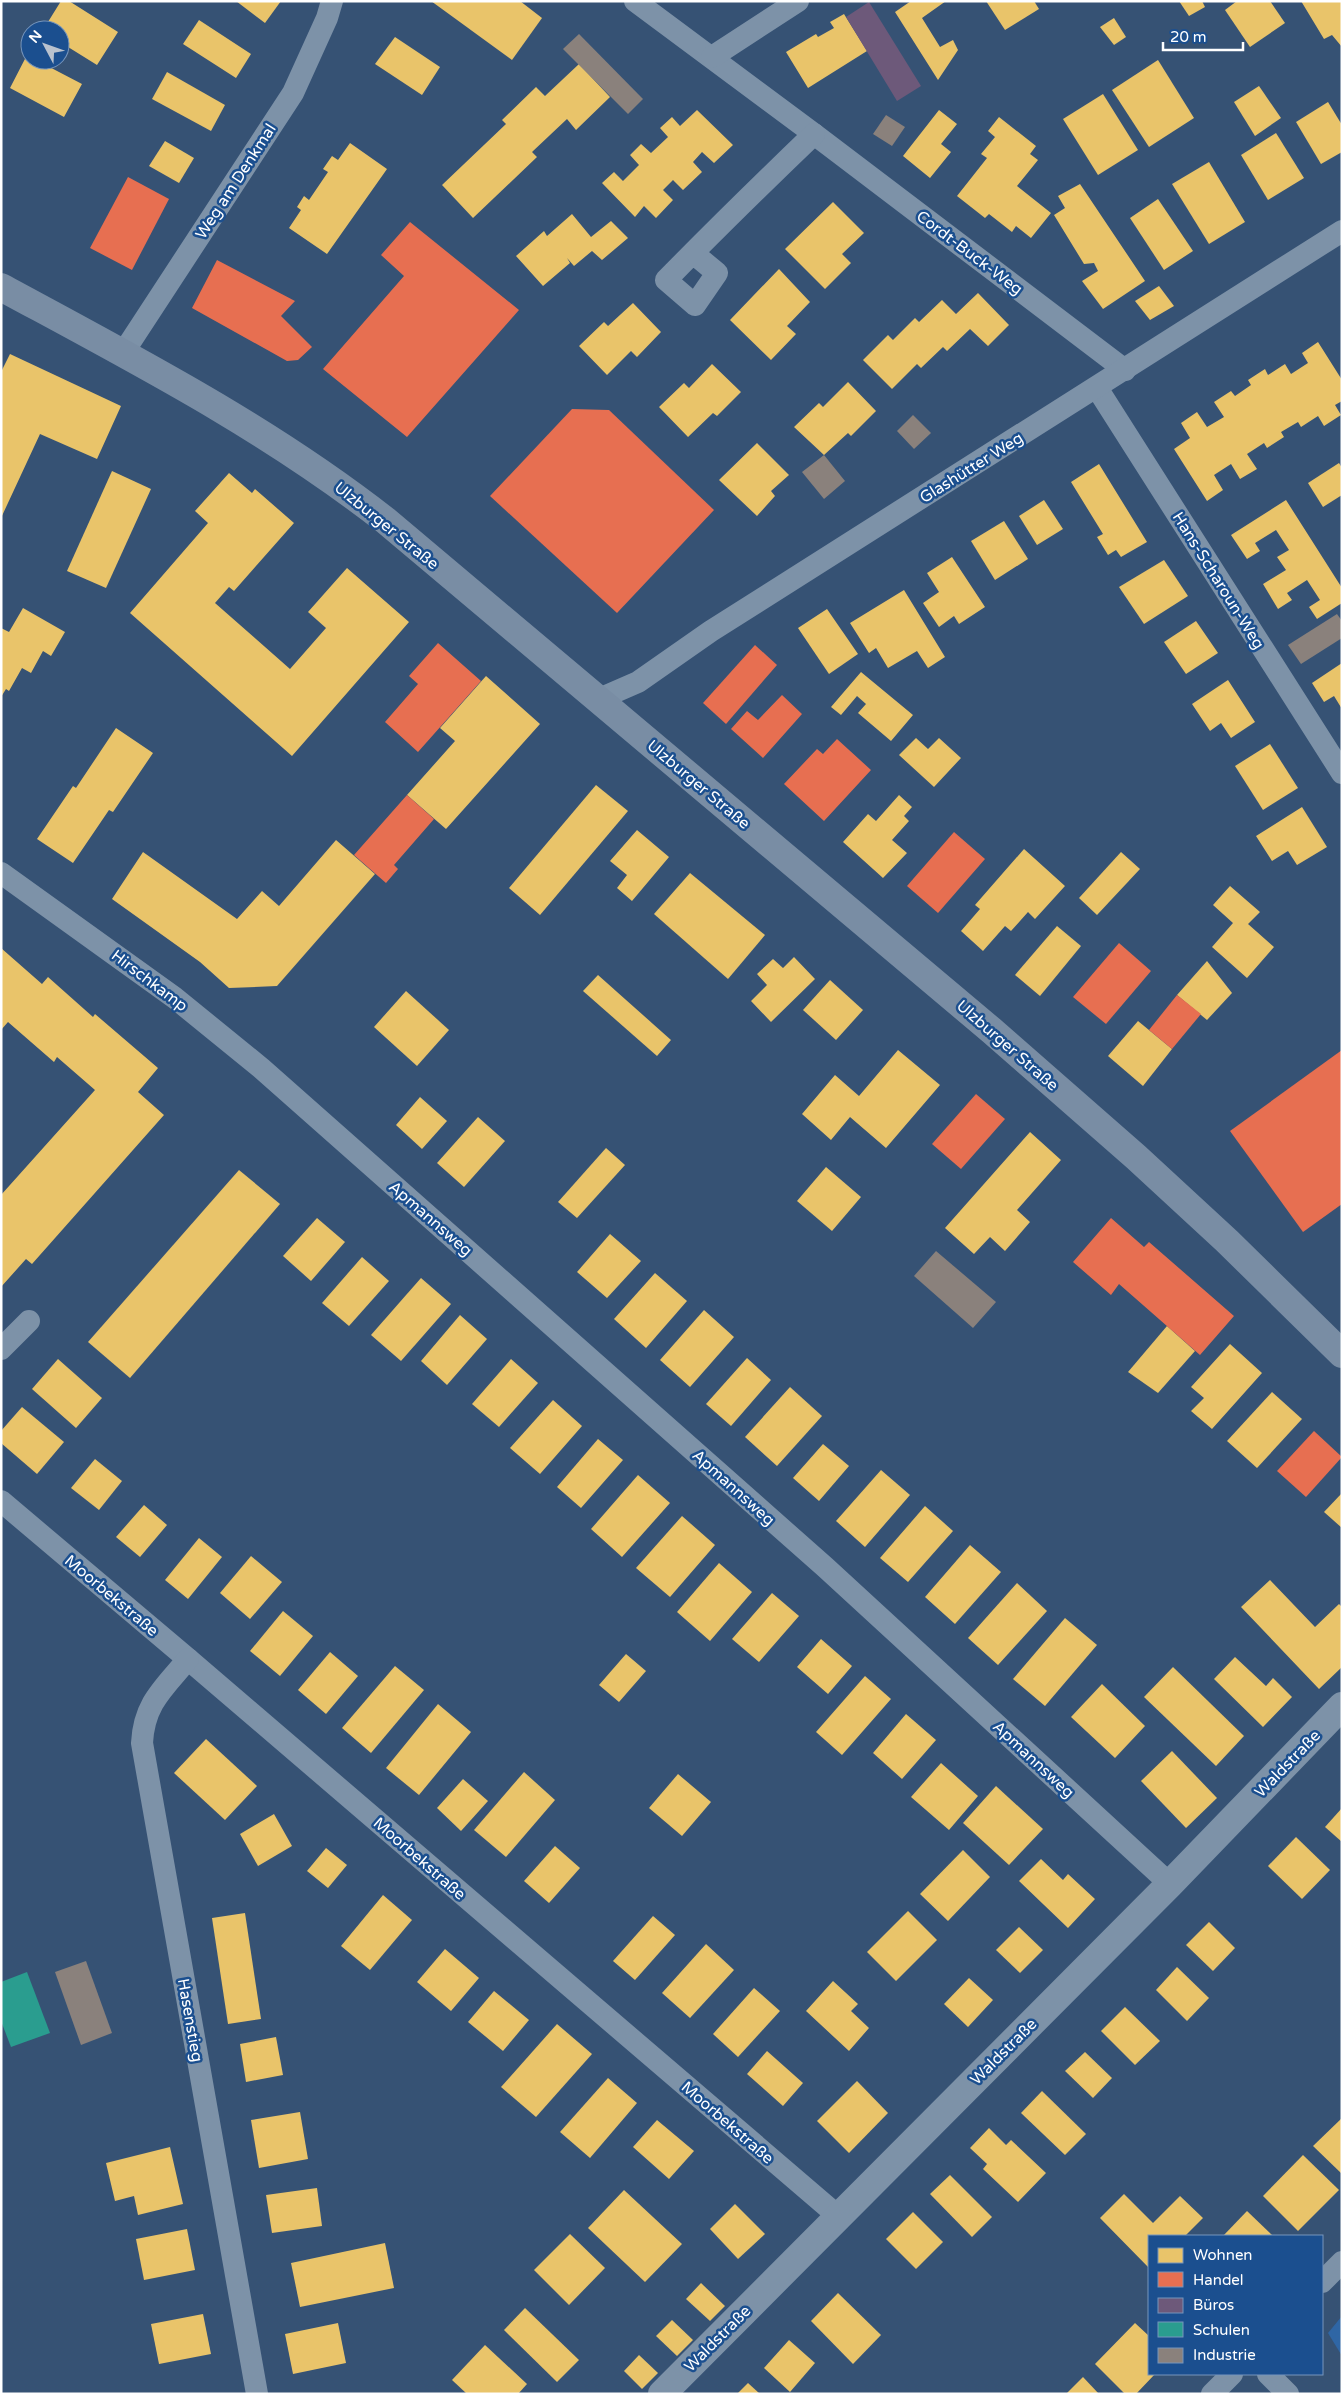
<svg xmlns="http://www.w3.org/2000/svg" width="1343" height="2395" font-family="'Varela Round',sans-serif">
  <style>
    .green { fill: #2f66a5 }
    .homes { fill: #e9c46a }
    .shops { fill: #e76f51 }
    .offices { fill: #6d597a }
    .schools { fill: #2a9d8f }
    .industry { fill: #8a817c }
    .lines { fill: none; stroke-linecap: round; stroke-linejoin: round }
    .minor { stroke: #7d92a8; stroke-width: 22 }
    .tertiary { stroke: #7d92a8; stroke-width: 28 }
    .secondary { stroke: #798da4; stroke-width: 28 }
    .labels { text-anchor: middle; stroke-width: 5; stroke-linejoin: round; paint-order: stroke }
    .street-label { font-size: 16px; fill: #fff; stroke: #1b4f8f }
  </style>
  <rect width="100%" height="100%" fill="#365274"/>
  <path class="green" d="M1342 2316V2356L1328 2333Z"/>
  <g class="homes">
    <path d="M61 1H69L118 32 97 65 60 42V30H43Z"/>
    <path d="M236 1H281L265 23Z"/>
    <path d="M431 1H520L542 18 512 60Z"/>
    <path d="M911 1H946L922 18 940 47 953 40 958 50 938 80 895 12Z"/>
    <path d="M986 1H1034L1039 9 1005 30Z"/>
    <path d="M1179 1H1202L1205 7 1189 16Z"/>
    <path d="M1237 1H1270L1285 23 1250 47 1225 10Z"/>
    <path d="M1301 1H1342V47L1332 35 1324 39Z"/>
    <path d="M844 14 867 51 808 88 786 52 816 34 818 37 834 28 830 22Z"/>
    <path d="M1114 18 1126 37 1114 45 1100 27Z"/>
    <path d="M199 20 251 54 236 78 183 44Z"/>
    <path d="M395 37 440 67 422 95 375 64Z"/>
    <path d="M27 55 30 60H36L82 84 64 117 10 88Z"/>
    <path d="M1158 60 1194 118 1149 147 1112 90Z"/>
    <path d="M579 64 610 97 576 130 567 119 532 152 537 157 473 218 442 185 506 124 502 120 536 87 545 96Z"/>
    <path d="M167 72 225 105 211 131 152 99Z"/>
    <path d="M1259 86 1281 118 1255 136 1234 102Z"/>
    <path d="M1103 94 1138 150 1098 175 1063 119Z"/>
    <path d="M1328 102 1342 125V152L1321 164 1296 122Z"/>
    <path d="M697 110 733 145 714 163 702 152 693 162 702 172 683 190 673 180 663 190 673 200 656 218 644 206 635 217 602 183 614 172 623 181 639 165 630 155 641 144 651 153 668 137 660 128 672 117 680 126Z"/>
    <path d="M939 110 957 124 941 144 951 152 930 178 903 156Z"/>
    <path d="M999 117 1036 146 1030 154 1038 160 1017 186 1051 213 1031 238 1016 226 1012 232 989 214 985 218 957 196 987 158 981 154 995 137 988 131Z"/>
    <path d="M1276 133 1304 178 1268 200 1241 155Z"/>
    <path d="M165 141 194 158 179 183 149 166Z"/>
    <path d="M350 143 387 169 327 254 289 228 301 210 297 207 304 196 309 200 328 172 323 169 332 156 338 160Z"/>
    <path d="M1209 162 1245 222 1209 244 1172 184Z"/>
    <path d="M1080 184 1145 281 1103 309 1082 281 1098 271 1094 263 1084 264 1054 215 1065 208 1058 196Z"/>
    <path d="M1158 199 1193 251 1164 270 1130 218Z"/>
    <path d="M833 202 864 233 842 254 851 263 825 289 785 249Z"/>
    <path d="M572 214 591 237 611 221 628 238 602 260 592 251 574 266 567 258 570 263 543 286 516 256 544 231 547 236Z"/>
    <path d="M779 269 810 302 787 326 796 334 771 360 730 320Z"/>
    <path d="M1159 286 1174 306 1150 320 1135 301Z"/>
    <path d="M978 293 1009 325 988 346 970 329 947 351 943 347 921 368 917 364 892 389 863 360 888 335 893 340 915 318 919 322 942 300 956 314Z"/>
    <path d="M633 303 661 332 637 357 631 351 607 375 579 346 604 322 608 326Z"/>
    <path d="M1318 342 1342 380V401L1335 405 1341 415 1324 426 1318 416 1301 427 1298 422 1281 432 1284 437 1267 448 1264 443 1247 454 1257 469 1240 479 1231 464 1214 475 1223 490 1207 501 1174 449 1190 438 1181 423 1197 412 1207 427 1224 417 1214 402 1231 391 1235 396 1251 385 1248 380 1265 369 1268 375 1285 364 1291 374 1308 363 1302 353Z"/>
    <path d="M10 354 121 406 97 459 40 434 1 518V372Z"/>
    <path d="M712 364 741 392 717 416 713 413 688 437 659 407 684 383 689 388Z"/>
    <path d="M848 382 876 411 851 436 848 433 824 455 794 427 819 403 823 407Z"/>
    <path d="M757 443 789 475 771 491 775 496 757 516 719 480Z"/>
    <path d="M1339 463 1342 468V495L1323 507 1308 483Z"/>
    <path d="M1099 464 1147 542 1121 557 1116 550 1108 555 1097 537 1103 534 1071 482Z"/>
    <path d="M112 471 151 489 106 588 67 571Z"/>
    <path d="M229 473 252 493 255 489 294 523 234 591 229 587 215 603 290 669 326 628 308 612 347 568 409 622 292 756 130 613 208 523 195 511Z"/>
    <path d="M1044 500 1063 529 1037 545 1019 516Z"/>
    <path d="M1286 500 1342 588V603L1317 619 1309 607 1320 600 1307 580 1287 593 1292 600 1278 609 1263 584 1286 570 1277 557 1289 550 1276 530 1255 543 1260 551 1247 559 1231 535Z"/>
    <path d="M1004 521 1028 559 995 580 971 541Z"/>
    <path d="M952 557 985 607 959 624 954 616 939 627 923 603 939 592 927 573Z"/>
    <path d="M1164 560 1188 596 1144 624 1119 587Z"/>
    <path d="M904 590 945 657 928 668 917 651 888 668 876 648 869 653 850 623Z"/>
    <path d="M23 608 65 632 51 656 43 651 31 673 22 668 9 691 6 689 1 697V628L9 632Z"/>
    <path d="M827 609 858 654 829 674 798 628Z"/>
    <path d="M1196 621 1218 653 1186 674 1164 642Z"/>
    <path d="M1342 663V709L1334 696 1324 702 1312 683Z"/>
    <path d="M861 672 913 715 891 741 858 713 866 704 857 696 841 715 831 707Z"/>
    <path d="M486 676 540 724 446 829 407 795 455 741 440 728Z"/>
    <path d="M1228 680 1255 722 1231 738 1221 723 1210 731 1192 704Z"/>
    <path d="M116 728 153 753 113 812 109 810 73 863 37 839 73 786 76 788Z"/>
    <path d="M916 738 928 749 939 738 961 758 934 787 899 755Z"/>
    <path d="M1270 744 1298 788 1263 810 1235 766Z"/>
    <path d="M596 785 628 811 540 915 509 888Z"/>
    <path d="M899 795 912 807 904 816 909 821 892 840 907 853 883 878 843 842 868 814 876 821Z"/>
    <path d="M1302 807 1327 847 1297 865 1288 851 1272 861 1256 836Z"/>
    <path d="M637 830 669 857 632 901 617 888 627 875 610 861Z"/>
    <path d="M336 840 375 874 277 986 229 988 200 962 112 899 143 852 237 919 262 891 279 906Z"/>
    <path d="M1024 849 1065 886 1035 919 1028 912 1011 931 1005 926 983 951 961 931 980 909 975 905Z"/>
    <path d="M1121 852 1140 869 1097 915 1079 898Z"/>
    <path d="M690 873 765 935 728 979 654 914Z"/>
    <path d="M1230 886 1260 912 1248 924 1274 947 1247 978 1212 947 1233 923 1213 905Z"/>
    <path d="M1057 926 1081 946 1040 996 1015 975Z"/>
    <path d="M1 948 42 984 48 977 93 1017 95 1014 158 1068 138 1092 164 1115 32 1264 26 1259 1 1287V1195L95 1090 57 1057 54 1062 8 1022 1 1030Z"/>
    <path d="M794 957 815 979 771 1022 751 1001 767 985 757 974 773 959 783 968Z"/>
    <path d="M1207 961 1232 993 1207 1020 1177 995Z"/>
    <path d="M598 975 671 1040 657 1056 583 991Z"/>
    <path d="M830 980 863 1010 836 1040 803 1010Z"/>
    <path d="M406 991 449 1030 417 1066 374 1027Z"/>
    <path d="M1138 1021 1172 1049 1143 1086 1108 1056Z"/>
    <path d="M898 1050 940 1085 886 1148 850 1117 831 1140 802 1114 835 1075 859 1096Z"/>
    <path d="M420 1097 447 1121 422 1149 396 1125Z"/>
    <path d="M478 1117 505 1141 464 1187 437 1163Z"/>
    <path d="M1030 1132 1061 1160 1017 1210 1030 1222 1005 1251 990 1237 974 1254 945 1228Z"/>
    <path d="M606 1148 625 1165 577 1218 558 1202Z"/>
    <path d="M826 1167 861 1197 832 1231 797 1201Z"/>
    <path d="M239 1170 280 1204 130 1378 88 1342Z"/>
    <path d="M317 1218 345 1242 311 1281 283 1256Z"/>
    <path d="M610 1234 641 1261 607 1298 577 1272Z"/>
    <path d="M362 1257 389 1281 349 1326 322 1303Z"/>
    <path d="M655 1273 687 1301 646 1348 614 1319Z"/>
    <path d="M421 1278 451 1304 401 1361 371 1335Z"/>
    <path d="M704 1310 734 1337 690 1387 660 1360Z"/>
    <path d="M460 1315 487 1339 447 1385 421 1361Z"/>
    <path d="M1167 1326 1195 1351 1158 1393 1128 1372Z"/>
    <path d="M1230 1344 1262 1373 1212 1429 1191 1411 1204 1398 1191 1387Z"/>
    <path d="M747 1358 771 1380 731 1426 706 1404Z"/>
    <path d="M58 1359 102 1398 76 1428 32 1389Z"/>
    <path d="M511 1359 538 1383 499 1427 472 1404Z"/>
    <path d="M790 1387 822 1416 777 1466 745 1437Z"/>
    <path d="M1272 1392 1302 1419 1257 1468 1227 1441Z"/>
    <path d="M553 1400 582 1426 540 1474 510 1448Z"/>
    <path d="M22 1407 64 1442 37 1474 1 1443V1431Z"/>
    <path d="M598 1439 623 1460 581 1508 557 1487Z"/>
    <path d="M823 1444 849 1466 819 1501 793 1478Z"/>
    <path d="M95 1459 122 1481 99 1510 71 1488Z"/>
    <path d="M881 1470 910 1495 865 1547 836 1521Z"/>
    <path d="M638 1475 670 1503 622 1557 591 1529Z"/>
    <path d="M1342 1493V1528L1324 1512Z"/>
    <path d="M144 1505 167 1525 140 1557 116 1537Z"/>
    <path d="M925 1506 953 1531 908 1582 880 1558Z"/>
    <path d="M682 1516 715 1545 670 1597 636 1568Z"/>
    <path d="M199 1538 222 1557 188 1599 165 1580Z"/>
    <path d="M970 1545 1001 1572 955 1624 925 1597Z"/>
    <path d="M251 1556 282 1582 250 1619 220 1593Z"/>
    <path d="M719 1563 752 1592 710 1641 677 1612Z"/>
    <path d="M1270 1580 1315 1627 1339 1604 1342 1607V1667L1319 1689 1241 1607Z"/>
    <path d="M1017 1583 1047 1611 998 1665 968 1638Z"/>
    <path d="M772 1593 799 1616 759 1662 732 1639Z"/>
    <path d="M283 1611 313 1636 280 1676 250 1651Z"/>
    <path d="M1065 1618 1097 1645 1045 1706 1013 1679Z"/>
    <path d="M821 1639 852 1666 828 1694 797 1667Z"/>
    <path d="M330 1652 358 1676 326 1714 298 1690Z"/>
    <path d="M626 1654 646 1671 619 1702 599 1685Z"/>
    <path d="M1235 1657 1266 1686 1273 1678 1292 1697 1263 1727 1214 1679Z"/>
    <path d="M395 1666 424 1690 371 1753 342 1728Z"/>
    <path d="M1173 1667 1244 1736 1216 1766 1144 1697Z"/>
    <path d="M865 1676 891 1699 842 1755 816 1732Z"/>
    <path d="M1102 1684 1145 1726 1115 1758 1071 1717Z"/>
    <path d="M438 1704 471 1732 419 1795 386 1768Z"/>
    <path d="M906 1714 936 1740 902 1779 873 1753Z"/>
    <path d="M206 1739 257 1786 225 1820 174 1773Z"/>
    <path d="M1172 1751 1217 1798 1186 1828 1141 1781Z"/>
    <path d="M941 1763 978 1796 949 1830 911 1797Z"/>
    <path d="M524 1772 555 1800 506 1857 474 1830Z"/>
    <path d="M678 1774 711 1802 682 1836 649 1808Z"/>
    <path d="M463 1779 488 1801 461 1831 437 1808Z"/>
    <path d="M996 1786 1043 1829 1009 1865 963 1823Z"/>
    <path d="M1342 1808V1842L1325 1827Z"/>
    <path d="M274 1814 292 1846 258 1866 240 1834Z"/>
    <path d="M1296 1837 1330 1870 1302 1899 1268 1866Z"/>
    <path d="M555 1846 580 1868 549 1903 524 1881Z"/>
    <path d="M326 1848 347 1865 328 1888 307 1871Z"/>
    <path d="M963 1850 990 1877 948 1921 920 1894Z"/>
    <path d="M1041 1859 1063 1880 1068 1874 1095 1899 1068 1928 1019 1881Z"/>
    <path d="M383 1895 412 1920 370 1970 341 1946Z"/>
    <path d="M908 1911 937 1940 896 1981 867 1952Z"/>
    <path d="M245 1913 261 2019 228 2024 212 1918Z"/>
    <path d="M653 1916 675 1935 635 1980 613 1961Z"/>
    <path d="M1209 1922 1235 1948 1213 1971 1186 1945Z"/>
    <path d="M1019 1927 1043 1950 1020 1973 996 1950Z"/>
    <path d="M706 1944 734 1970 690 2018 662 1993Z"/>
    <path d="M445 1949 479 1978 451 2011 417 1982Z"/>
    <path d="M1177 1967 1209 1998 1187 2021 1156 1990Z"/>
    <path d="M969 1978 993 2000 968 2027 944 2004Z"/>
    <path d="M833 1981 858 2004 851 2011 869 2028 849 2051 806 2011Z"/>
    <path d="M754 1988 780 2011 738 2057 713 2034Z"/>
    <path d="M494 1991 529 2020 503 2051 468 2022Z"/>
    <path d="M1125 2007 1160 2041 1135 2065 1101 2031Z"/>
    <path d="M557 2024 592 2054 536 2117 501 2087Z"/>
    <path d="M276 2037 283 2075 246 2082 240 2044Z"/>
    <path d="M767 2051 803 2083 783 2106 747 2074Z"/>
    <path d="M1085 2052 1112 2078 1093 2098 1065 2071Z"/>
    <path d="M608 2078 637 2103 590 2158 560 2132Z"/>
    <path d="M857 2081 888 2113 849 2153 817 2121Z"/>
    <path d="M1042 2091 1086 2134 1065 2155 1021 2113Z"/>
    <path d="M300 2112 308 2159 259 2168 251 2120Z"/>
    <path d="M1342 2118V2174L1313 2146Z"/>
    <path d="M657 2120 694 2151 669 2179 633 2147Z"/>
    <path d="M989 2128 1006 2145 1011 2140 1046 2173 1018 2202 983 2169 987 2164 970 2148Z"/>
    <path d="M170 2147 183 2204 138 2215 134 2196 115 2201 106 2163Z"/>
    <path d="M1303 2155 1339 2190 1298 2231 1263 2196Z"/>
    <path d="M950 2175 992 2217 972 2237 930 2194Z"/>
    <path d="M317 2188 322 2226 272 2233 266 2195Z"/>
    <path d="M624 2190 682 2244 645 2282 588 2228Z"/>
    <path d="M1124 2194 1153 2223 1180 2196 1203 2218 1185 2236H1149V2268L1100 2218Z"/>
    <path d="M735 2204 765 2234 738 2259 710 2229Z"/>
    <path d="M1247 2211 1273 2236H1223Z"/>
    <path d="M913 2212 943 2242 916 2269 886 2239Z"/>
    <path d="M187 2229 195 2270 144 2280 136 2239Z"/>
    <path d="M570 2234 605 2268 569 2305 534 2270Z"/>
    <path d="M385 2243 394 2288 300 2307 291 2263Z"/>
    <path d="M701 2283 725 2306 710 2321 686 2299Z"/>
    <path d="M838 2293 881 2335 853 2364 811 2321Z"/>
    <path d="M525 2308 579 2360 557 2382 504 2330Z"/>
    <path d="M203 2314 211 2354 159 2364 151 2324Z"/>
    <path d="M672 2320 693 2340 677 2356 656 2336Z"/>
    <path d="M338 2323 346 2363 293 2374 285 2334Z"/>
    <path d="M1135 2323 1149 2336V2374H1155L1136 2394H1125L1095 2364Z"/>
    <path d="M789 2340 815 2363 790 2392 764 2368Z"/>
    <path d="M485 2345 527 2384 518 2394H467L452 2380Z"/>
    <path d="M639 2355 658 2373 642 2389 624 2371Z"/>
    <path d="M1083 2377 1099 2394H1066Z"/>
    <path d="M748 2383 760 2394H737Z"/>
  </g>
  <g class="shops">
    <path d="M128 177 169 199 132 270 90 248Z"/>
    <path d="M410 222 519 310 407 437 323 369 404 276 381 255Z"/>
    <path d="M217 260 295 301 281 316 312 347 298 360 287 361 192 308Z"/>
    <path d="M572 409 609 410 714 510 617 613 490 496Z"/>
    <path d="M438 643 481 681 418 752 385 722 418 684 409 676Z"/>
    <path d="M755 645 777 665 726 724 703 703Z"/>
    <path d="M782 695 802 714 763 758 731 729 747 711 758 720Z"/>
    <path d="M837 739 871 770 824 821 784 784 817 749 823 754Z"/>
    <path d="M407 795 434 819 394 865 398 869 386 883 354 855Z"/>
    <path d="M954 832 985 859 938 913 907 886Z"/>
    <path d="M1119 943 1151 971 1106 1024 1073 997Z"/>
    <path d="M1177 995 1201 1014 1172 1049 1149 1030Z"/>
    <path d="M1342 1050V1204L1303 1232 1230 1131Z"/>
    <path d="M976 1094 1005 1119 961 1169 932 1144Z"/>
    <path d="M1111 1218 1144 1247 1149 1242 1234 1316 1200 1355 1119 1284 1111 1295 1073 1262Z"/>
    <path d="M1314 1431 1342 1457 1306 1497 1277 1471Z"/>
  </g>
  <path class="offices" d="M869 2 921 86 897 101 846 17Z"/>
  <path class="schools" d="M27 1972 50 2033 11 2047 1 2021V1982Z"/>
  <g class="industry">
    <path d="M579 34 643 99 628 114 563 49Z"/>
    <path d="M886 115 905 127 892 146 873 134Z"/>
    <path d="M913 415 931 433 914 449 897 431Z"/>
    <path d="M824 455 845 481 824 499 802 472Z"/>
    <path d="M1337 614 1342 621V638L1301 664 1288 645Z"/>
    <path d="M936 1251 996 1302 973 1328 914 1276Z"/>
    <path d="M86 1961 112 2033 81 2045 55 1972Z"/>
  </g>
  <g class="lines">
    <g class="minor">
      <path d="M635 1 814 134 1125 370"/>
      <path d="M712 57 798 1"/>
      <path d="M693 253 717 273 695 305 666 280C715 230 764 182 814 134"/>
      <path d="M123 353 293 93 327 18 332 1"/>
      <path d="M1097 388 1342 773"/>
      <path d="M599 699 638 682 711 631 1342 231"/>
      <path d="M1 873 175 998 261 1068 825 1567 1170 1884"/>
      <path d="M1 1349 29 1321"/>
      <path d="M1 1501 188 1659 838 2216"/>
      <path d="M188 1659C164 1688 144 1703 142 1743L257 2394"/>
      <path d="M1322 2282 1342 2262"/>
      <path d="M1268 2374 1288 2394"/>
      <path d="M1212 2394 1232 2374"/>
    </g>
    <path class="tertiary" d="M662 2394 1170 1884 1342 1706"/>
    <path class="secondary" d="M1 287C134 359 266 427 385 520L991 1030 1136 1157 1227 1241 1342 1354"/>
  </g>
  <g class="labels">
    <g class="street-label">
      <text transform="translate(235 181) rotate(-57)" y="6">Weg am Denkmal</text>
      <text transform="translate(970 252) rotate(37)" y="6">Cordt-Buck-Weg</text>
      <text transform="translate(971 467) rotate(-32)" y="6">Glashütter Weg</text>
      <text transform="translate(387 525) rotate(39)" y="6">Ulzburger Straße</text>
      <text transform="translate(1219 580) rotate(58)" y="6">Hans-Scharoun-Weg</text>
      <text transform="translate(699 784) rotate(40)" y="6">Ulzburger Straße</text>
      <text transform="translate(150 980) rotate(37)" y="6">Hirschkamp</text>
      <text transform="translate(1008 1045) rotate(41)" y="6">Ulzburger Straße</text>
      <text transform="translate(431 1218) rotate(41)" y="6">Apmannsweg</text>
      <text transform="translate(734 1487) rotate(42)" y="6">Apmannsweg</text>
      <text transform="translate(112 1595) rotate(40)" y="6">Moorbekstraße</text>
      <text transform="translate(1034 1759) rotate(43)" y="6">Apmannsweg</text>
      <text transform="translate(1287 1763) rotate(-46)" y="6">Waldstraße</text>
      <text transform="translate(420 1858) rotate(41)" y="6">Moorbekstraße</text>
      <text transform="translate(191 2020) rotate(80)" y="6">Hasenstieg</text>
      <text transform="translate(1003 2051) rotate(-45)" y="6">Waldstraße</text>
      <text transform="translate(728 2122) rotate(41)" y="6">Moorbekstraße</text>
      <text transform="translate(717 2338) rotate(-45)" y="6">Waldstraße</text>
    </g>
  </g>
  <rect width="1343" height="2395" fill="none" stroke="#ffffff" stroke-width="5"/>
  <rect x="1148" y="2235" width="175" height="140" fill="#1b4f8f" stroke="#7695bc"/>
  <rect x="1158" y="2248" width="25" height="15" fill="#e9c46a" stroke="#7695bc"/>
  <text x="1193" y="2260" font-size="15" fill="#ffffff">Wohnen</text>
  <rect x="1158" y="2272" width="25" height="15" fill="#e76f51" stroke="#7695bc"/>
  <text x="1193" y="2285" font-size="15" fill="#ffffff">Handel</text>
  <rect x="1158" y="2298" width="25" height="15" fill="#6d597a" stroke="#7695bc"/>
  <text x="1193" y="2310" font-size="15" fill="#ffffff">Büros</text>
  <rect x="1158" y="2322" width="25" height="15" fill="#2a9d8f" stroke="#7695bc"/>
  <text x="1193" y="2335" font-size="15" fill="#ffffff">Schulen</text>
  <rect x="1158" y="2348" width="25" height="15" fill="#8a817c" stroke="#7695bc"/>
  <text x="1193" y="2360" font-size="15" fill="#ffffff">Industrie</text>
  <g transform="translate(45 45) rotate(311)"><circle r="24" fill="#1b4f8f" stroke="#7695bc"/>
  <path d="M0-4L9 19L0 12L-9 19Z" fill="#b9c2ce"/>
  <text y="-8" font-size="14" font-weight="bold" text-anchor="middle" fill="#ffffff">N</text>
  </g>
  <path d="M1163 42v8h80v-8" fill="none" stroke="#ffffff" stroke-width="2.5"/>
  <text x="1170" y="42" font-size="15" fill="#ffffff" stroke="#1b4f8f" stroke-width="4" paint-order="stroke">20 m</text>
</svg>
